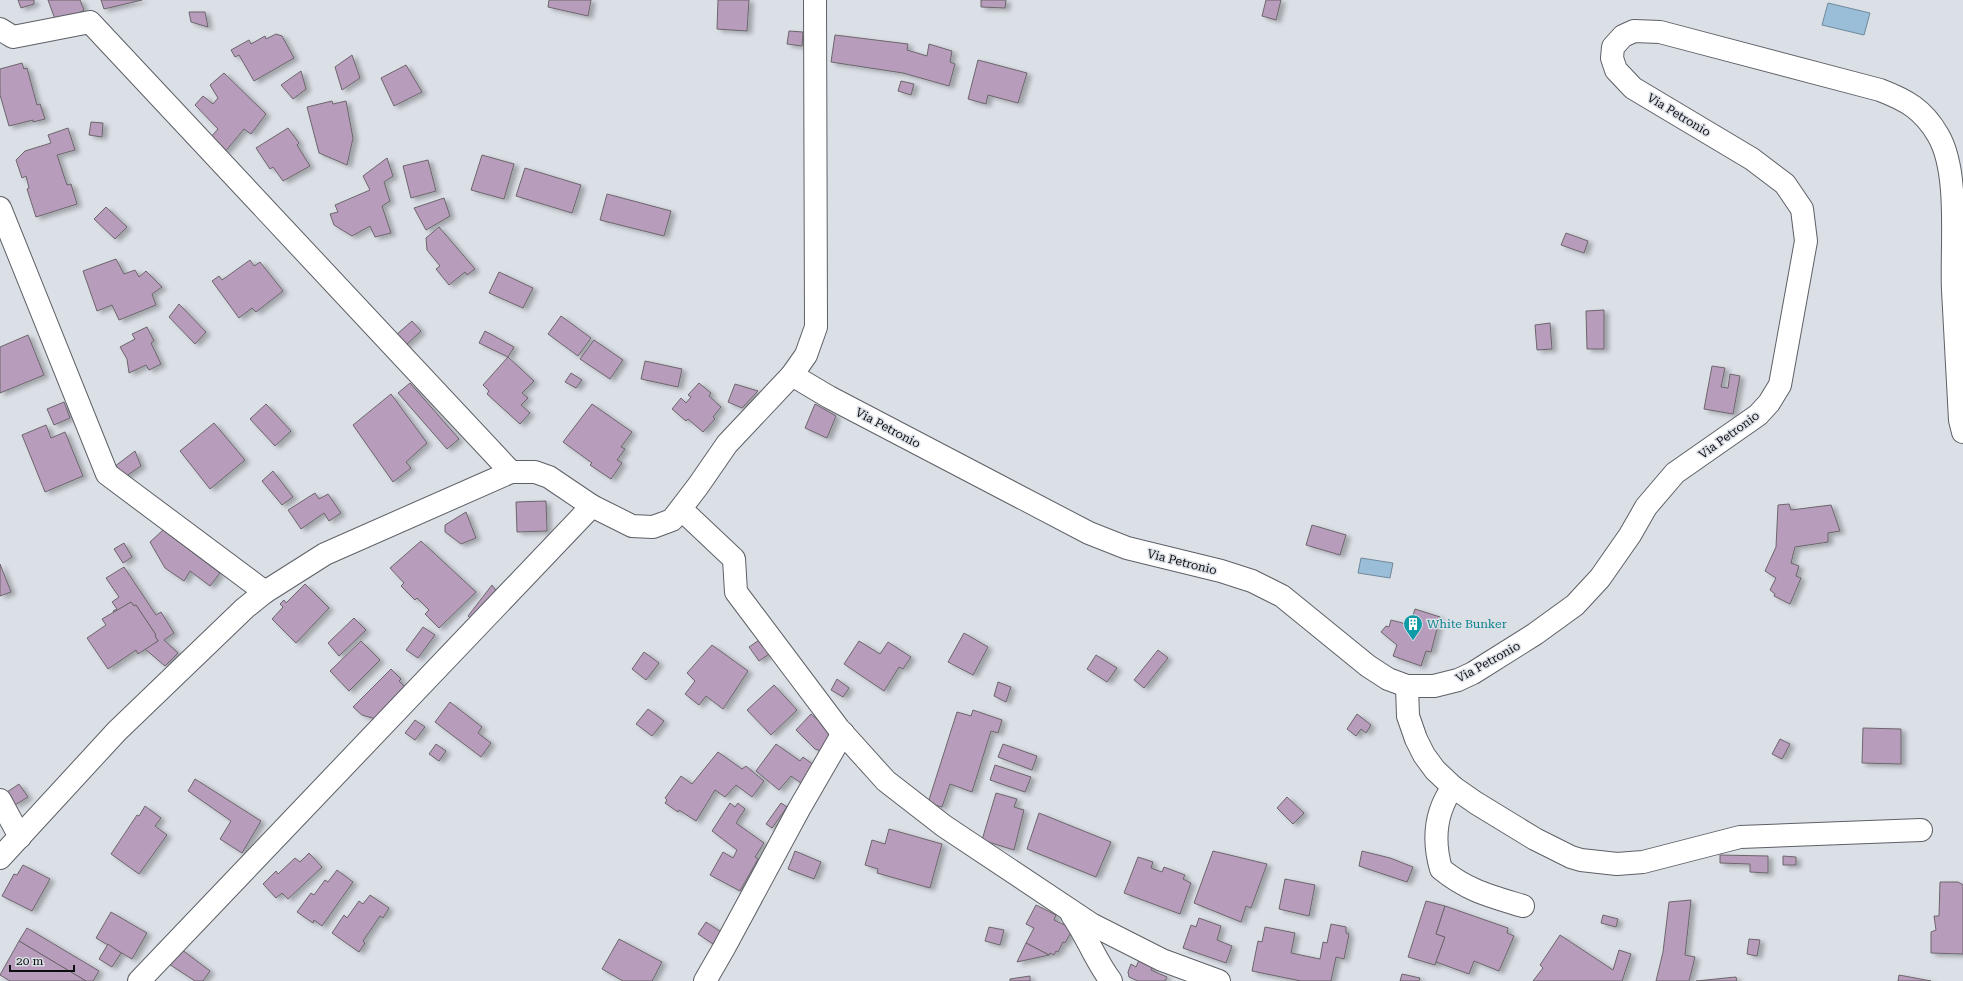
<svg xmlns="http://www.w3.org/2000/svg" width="1963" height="981" font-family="'Roboto Serif',serif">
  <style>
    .water { fill: #9bbed8; stroke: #70899c }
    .building { fill: #b89cbb; stroke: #6c666c; filter: url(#shadow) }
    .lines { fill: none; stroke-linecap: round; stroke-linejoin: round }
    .minor-casing { stroke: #5d6066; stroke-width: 24 }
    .minor { stroke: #fff; stroke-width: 22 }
    .labels { text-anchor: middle; stroke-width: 3; stroke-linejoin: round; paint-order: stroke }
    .street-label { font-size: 12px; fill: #0d0e11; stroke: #dbdfe6 }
    .culture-label { font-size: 12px; fill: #0d838f; stroke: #dbdfe6; text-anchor: start }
  </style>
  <defs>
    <filter id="shadow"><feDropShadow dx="4.5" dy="2.5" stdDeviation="2" flood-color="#0004"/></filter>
  </defs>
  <rect width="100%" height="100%" fill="#dbdfe6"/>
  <g class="water">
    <path d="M1828 3 1870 13 1864 35 1822 25Z"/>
    <path d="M1361 558 1393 563 1390 578 1358 573Z"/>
  </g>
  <g class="building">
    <path d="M18 0H34V4L21 8Z"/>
    <path d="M48 0H80L84 10 72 17 71 14 55 19Z"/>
    <path d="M101 0H142L104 9Z"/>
    <path d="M549 0H591L588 16 548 7Z"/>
    <path d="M718 0H749L747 31 717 29Z"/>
    <path d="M981 0H1006L1005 8 981 7Z"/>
    <path d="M1266 0H1281L1276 20 1262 16Z"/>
    <path d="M189 12H205L208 27 191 22Z"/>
    <path d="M789 31 803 32 802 46 787 44Z"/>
    <path d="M276 34 282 36 294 58 254 81 239 55 235 57 231 50 249 40 251 44 265 36 266 39Z"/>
    <path d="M835 35 908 44 907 50 927 56 929 44 952 51 950 62 955 64 949 86 903 73 831 62Z"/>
    <path d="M352 55 360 78 342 90 335 67Z"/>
    <path d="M978 60 1027 73 1018 103 988 95 986 104 968 99Z"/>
    <path d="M22 63 24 69 27 68 37 105 40 104 45 119 33 122V120L9 126 0 95V69Z"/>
    <path d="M406 65 422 92 394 106 381 78Z"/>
    <path d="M301 71 306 89 293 99 281 85Z"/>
    <path d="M224 73 266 114 251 134 244 129 224 153 210 138 218 129 195 105 203 96 213 104 218 98 210 85Z"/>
    <path d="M901 81 914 84 911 95 898 91Z"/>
    <path d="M332 101 333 104 346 101 353 138 347 165 319 153 307 107Z"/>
    <path d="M91 122 103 123 102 137 89 135Z"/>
    <path d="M68 128 75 150 57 155 67 185 71 184 77 204 36 217 27 189 29 188 26 176 22 178 16 160 25 151 51 143 48 135Z"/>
    <path d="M288 128 299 143 297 145 310 166 283 181 273 167 270 169 256 148Z"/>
    <path d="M482 155 514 164 504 199 471 190Z"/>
    <path d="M387 158 393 176 384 182 390 201 382 206 391 233 375 237 370 226 352 236 334 225 330 214 338 212 335 205 370 190 363 176Z"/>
    <path d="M428 160 436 191 411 198 403 166Z"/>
    <path d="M525 168 581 185 572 213 516 196Z"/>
    <path d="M607 194 671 211 664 236 600 220Z"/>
    <path d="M444 198 450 216 426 230 414 208Z"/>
    <path d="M106 207 127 227 115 239 94 219Z"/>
    <path d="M439 227 475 269 467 275 465 272 449 285 436 269 440 266 427 250 426 238Z"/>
    <path d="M1566 233 1588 241 1584 253 1561 245Z"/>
    <path d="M116 259 124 274 135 270 139 277 146 271 162 287 152 294 156 305 119 320 112 305 97 311 83 271Z"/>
    <path d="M250 260 254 266 260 262 283 291 256 312 252 308 239 318 212 281 219 276 222 280Z"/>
    <path d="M499 272 533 288 523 308 489 293Z"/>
    <path d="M179 304 206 332 195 344 169 317Z"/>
    <path d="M1604 310V349H1587L1586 311Z"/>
    <path d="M561 316 591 338 578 356 548 334Z"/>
    <path d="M412 321 421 331 405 346 396 335Z"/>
    <path d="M1550 323 1552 349 1537 350 1535 325Z"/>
    <path d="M147 327 154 341 151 343 161 364 149 370 146 365 129 373 127 359 120 347 135 339 132 334Z"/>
    <path d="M485 331 514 347 508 357 479 343Z"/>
    <path d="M28 335 44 375 0 393V347Z"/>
    <path d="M594 340 623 360 610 379 580 359Z"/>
    <path d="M508 357 534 381 522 393 528 398 521 405 530 413 520 424 487 394 489 391 483 385Z"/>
    <path d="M645 361 682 369 678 387 641 379Z"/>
    <path d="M1712 366 1725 368 1721 387 1728 388 1730 374 1740 376 1733 414 1704 409Z"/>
    <path d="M571 373 582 380 576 388 565 382Z"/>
    <path d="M410 383 459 439 447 449 398 393Z"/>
    <path d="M699 383 711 393 709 396 721 407 713 417 715 419 703 432 688 419 686 421 672 409 681 398 686 403 691 397 688 395Z"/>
    <path d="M735 384 758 391 742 408 728 402Z"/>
    <path d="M391 394 427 443 406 462 411 468 393 482 353 425Z"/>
    <path d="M64 402 70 418 54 425 47 409Z"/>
    <path d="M266 404 291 431 275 446 250 419Z"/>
    <path d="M592 404 632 432 621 447 625 449 617 460 622 463 611 479 590 465 592 463 563 442Z"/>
    <path d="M815 404 836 416 827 438 805 428Z"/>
    <path d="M214 423 245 460 210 489 180 451Z"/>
    <path d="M46 425 51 438 65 432 83 476 45 492 22 435Z"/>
    <path d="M135 451 141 466 122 479 110 470Z"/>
    <path d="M273 471 293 497 282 505 262 481Z"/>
    <path d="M315 493 319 499 328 494 341 513 329 521 324 513 301 529 288 510Z"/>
    <path d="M546 501 547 531 517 532 516 502Z"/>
    <path d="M1789 504 1791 510 1831 505 1840 531 1828 533V542L1795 547 1791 563 1799 566 1796 576 1801 578 1790 604 1774 596 1775 594 1770 590 1776 578 1765 571 1776 547 1778 505Z"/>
    <path d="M466 512 476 538 461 544 445 532V525Z"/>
    <path d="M1312 525 1346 535 1340 555 1306 545Z"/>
    <path d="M163 530 220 573 210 586 190 571 184 581 165 568 150 542Z"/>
    <path d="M421 541 476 592 439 628 425 614 429 610 417 598 415 600 401 586 404 583 390 568Z"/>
    <path d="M124 543 132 557 123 563 114 549Z"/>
    <path d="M0 564 11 592 0 596Z"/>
    <path d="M124 567 156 615 161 612 174 633 164 640 178 653 165 666 145 649 158 641 155 636 156 635 136 605 134 606 131 602 114 613 113 611 117 609 112 602 119 597 106 578Z"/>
    <path d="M305 584 329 608 296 643 272 619 283 607 280 604 284 600 286 603Z"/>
    <path d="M492 585 498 593 477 625 468 616Z"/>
    <path d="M131 602 134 606 136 605 156 635 155 636 158 641 138 654 136 650 108 669 87 638 106 625 102 619Z"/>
    <path d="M1415 609 1440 617 1431 652 1426 651 1421 666 1393 656 1397 645 1381 632 1386 626 1389 627 1391 620 1410 625Z"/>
    <path d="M354 618 366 630 339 656 328 643Z"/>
    <path d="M423 627 435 635 418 658 406 650Z"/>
    <path d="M964 633 988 647 973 675 948 662Z"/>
    <path d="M762 638 772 652 759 661 749 647Z"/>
    <path d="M361 641 380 660 349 691 330 671Z"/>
    <path d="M859 641 880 654 888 642 911 657 903 669 899 667 884 691 844 664Z"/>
    <path d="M712 645 748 671 723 709 706 696 699 705 685 694 695 681 687 673Z"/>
    <path d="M1158 650 1168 658 1144 688 1134 680Z"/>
    <path d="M644 652 659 663 646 680 632 669Z"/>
    <path d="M1096 655 1117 668 1107 682 1087 669Z"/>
    <path d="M391 669 401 679 399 681 406 688 376 719 362 715 353 707Z"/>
    <path d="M837 679 849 688 843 697 831 690Z"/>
    <path d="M998 682 1011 687 1006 702 994 696Z"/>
    <path d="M774 685 797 710 771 735 747 710Z"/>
    <path d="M450 702 482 727 478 733 491 743 481 757 435 722Z"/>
    <path d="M648 709 664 721 652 736 636 724Z"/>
    <path d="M973 710 1002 720 998 733 991 731 972 792 950 784 942 807 928 803 957 712 971 716Z"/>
    <path d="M811 714 832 732 824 752 815 749 796 730Z"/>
    <path d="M1357 714 1371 725 1366 733 1361 729 1356 736 1347 729Z"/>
    <path d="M415 720 425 727 415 740 405 733Z"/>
    <path d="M1863 728 1901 729V764L1862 763Z"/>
    <path d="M1780 739 1790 744 1782 759 1772 754Z"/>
    <path d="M436 744 446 751 439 761 429 754Z"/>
    <path d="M776 744 800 761 803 757 818 768 805 786 791 776 779 790 756 771Z"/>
    <path d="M1003 744 1037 756 1032 770 998 757Z"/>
    <path d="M718 752 742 769 746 766 764 781 752 797 736 785 725 797 715 790 696 821 679 810 678 812 665 803 667 800 665 798 681 776 692 784Z"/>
    <path d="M995 765 1031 777 1025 792 990 780Z"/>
    <path d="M195 779 261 821 242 853 220 839 231 821 188 791Z"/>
    <path d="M19 784 28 797 15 805 7 792Z"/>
    <path d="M996 793 1017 799 1014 807 1024 810 1014 850 982 840Z"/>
    <path d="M1287 797 1304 813 1293 824 1277 808Z"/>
    <path d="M730 803 735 807 738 803 745 809 736 823 764 843 755 857 758 859 740 891 710 875 723 852 733 858 737 850 712 831Z"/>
    <path d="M781 803 787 807 772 828 766 824Z"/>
    <path d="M145 806 161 818 155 826 167 835 139 874 111 854 137 815 139 816Z"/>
    <path d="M1039 813 1111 842 1096 877 1027 849Z"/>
    <path d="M889 829 942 844 930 888 877 873 878 869 865 865 872 840 885 844Z"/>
    <path d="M795 851 821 862 814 879 788 869Z"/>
    <path d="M1213 851 1267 864 1251 908 1246 906 1241 922 1194 903Z"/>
    <path d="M1362 851 1390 858 1413 867 1407 882 1359 866Z"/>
    <path d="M309 853 322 867 288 899 282 893 276 898 263 884 276 871 278 874 295 858 300 862Z"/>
    <path d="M1720 855 1768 856V873L1750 872V864L1720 863Z"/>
    <path d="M1783 856 1796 857V865H1783Z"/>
    <path d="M1138 857 1153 862 1151 868 1162 872 1164 867 1185 875 1183 879 1191 883 1180 914 1124 893Z"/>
    <path d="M23 865 50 879 32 911 2 896 14 874 17 875Z"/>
    <path d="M337 870 353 882 322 926 314 920 313 923 297 912 311 893 314 895 325 880 328 882Z"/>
    <path d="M1285 879 1315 885 1309 916 1279 909Z"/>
    <path d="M1940 882H1958L1963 885V954L1931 953V932L1936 930 1934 916H1939Z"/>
    <path d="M370 895 389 908 383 918 380 916 363 941 365 943 359 952 332 933 344 915 347 918 359 901 363 904Z"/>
    <path d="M1691 900 1685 955 1695 957 1689 981H1656L1663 952 1669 902Z"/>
    <path d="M1426 901 1445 906 1436 934 1445 937 1435 965 1408 957Z"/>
    <path d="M1036 905 1056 915 1054 920 1073 929 1065 943 1063 942 1058 952 1056 951 1054 955 1050 953 1049 955 1026 943 1034 928 1026 924Z"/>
    <path d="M1445 906 1508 928 1507 933 1514 936 1499 971 1474 961 1469 974 1436 962 1445 937 1436 934Z"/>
    <path d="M111 912 147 933 132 959 96 938Z"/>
    <path d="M1603 915 1618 919 1616 927 1601 923Z"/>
    <path d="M1199 918 1221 926 1217 940 1232 946 1226 963 1183 948 1191 925 1196 927Z"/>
    <path d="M706 922 721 932 713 944 698 934Z"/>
    <path d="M1331 924 1346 927V933L1349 934 1344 959 1336 957 1331 981H1301L1252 971 1258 941 1262 942 1265 927 1295 933 1291 953 1320 959 1323 942 1327 943Z"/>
    <path d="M989 927 1004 930 1000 945 985 941Z"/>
    <path d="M27 928 99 971 93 981H86L19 941Z"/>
    <path d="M1560 935 1613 970 1619 950 1631 954 1622 981H1533L1543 968 1540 965Z"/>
    <path d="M619 939 662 962 652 981H623L602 969Z"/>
    <path d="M1749 939 1760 940 1757 956 1747 954Z"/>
    <path d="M19 941 86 981H10L0 975Z"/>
    <path d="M1026 943 1049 955 1017 962Z"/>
    <path d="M108 944 121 953 112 967 99 959Z"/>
    <path d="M181 949 210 971 203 981H195L169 964Z"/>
    <path d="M1139 960 1153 966 1151 970 1167 977 1165 981H1138L1129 977 1128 972 1131 964 1136 967Z"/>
    <path d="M1402 974 1420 978 1419 981H1400Z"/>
    <path d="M1899 975 1931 981H1898Z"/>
    <path d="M1030 976V981H1010V979Z"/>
    <path d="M1736 977 1737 981H1696Z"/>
  </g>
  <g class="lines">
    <defs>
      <g id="minor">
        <path d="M0 29 13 37 90 22 511 472"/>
        <path d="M0 208 107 474 265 592"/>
        <path d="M792 375 829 397 1089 533 1127 548 1221 571 1252 581 1282 596 1368 666 1388 679 1407 686H1434L1458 680 1473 673 1535 634 1575 605 1600 578 1630 535 1646 507 1675 473 1758 415 1769 403 1780 385 1806 241 1802 209 1785 184 1752 159 1633 88 1616 70 1612 58 1613 47 1623 36 1634 31 1660 32 1880 90C1906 100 1923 109 1938 135 1960 172 1951 246 1953 290 1955 334 1958 377 1960 420L1963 432"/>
        <path d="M681 509 734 559 736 592 839 729 886 781 944 826 1091 924 1162 960 1219 981"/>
        <path d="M1407 686 1408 716 1416 739 1424 755 1435 770 1453 787 1476 803 1535 839 1571 857 1581 860 1617 864 1643 862 1740 837 1921 830"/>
        <path d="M1453 787C1435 812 1433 841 1441 869 1468 891 1490 896 1523 906"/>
        <path d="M0 800 20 837"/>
        <path d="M0 858 117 731 245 608 265 592 325 554 511 472H535L549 477 592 506 632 526 653 527 672 520 698 486 727 444 792 375 806 355 816 327 815 0"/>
        <path d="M1072 915C1087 936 1095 960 1111 981"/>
        <path d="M139 981 592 506"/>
        <path d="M705 981 724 948 799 809 843 733"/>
      </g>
    </defs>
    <use href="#minor" class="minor-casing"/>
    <use href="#minor" class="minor"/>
  </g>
  <defs>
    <symbol id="building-pin" viewBox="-11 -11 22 30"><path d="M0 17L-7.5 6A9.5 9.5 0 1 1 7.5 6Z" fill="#0f9aa8" stroke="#dbdfe6"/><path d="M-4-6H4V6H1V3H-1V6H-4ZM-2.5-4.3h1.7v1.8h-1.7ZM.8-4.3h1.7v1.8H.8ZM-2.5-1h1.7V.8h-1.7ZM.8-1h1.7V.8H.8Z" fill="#fff"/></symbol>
  </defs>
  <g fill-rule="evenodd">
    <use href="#building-pin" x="1402" y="613" width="22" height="30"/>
  </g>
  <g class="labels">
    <g class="street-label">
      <text transform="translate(1679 115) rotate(31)" y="4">Via Petronio</text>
      <text transform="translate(888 428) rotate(28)" y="4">Via Petronio</text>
      <text transform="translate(1729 435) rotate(-36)" y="4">Via Petronio</text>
      <text transform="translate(1182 562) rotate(14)" y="4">Via Petronio</text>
      <text transform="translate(1488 662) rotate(-29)" y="4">Via Petronio</text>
    </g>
    <g class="culture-label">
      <text x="1427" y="628">White Bunker</text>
    </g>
  </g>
  <path d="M10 965v6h64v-6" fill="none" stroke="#0d0e11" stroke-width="2"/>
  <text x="16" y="965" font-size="12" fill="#0d0e11" stroke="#dbdfe6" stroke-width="3" paint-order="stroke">20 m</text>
</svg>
